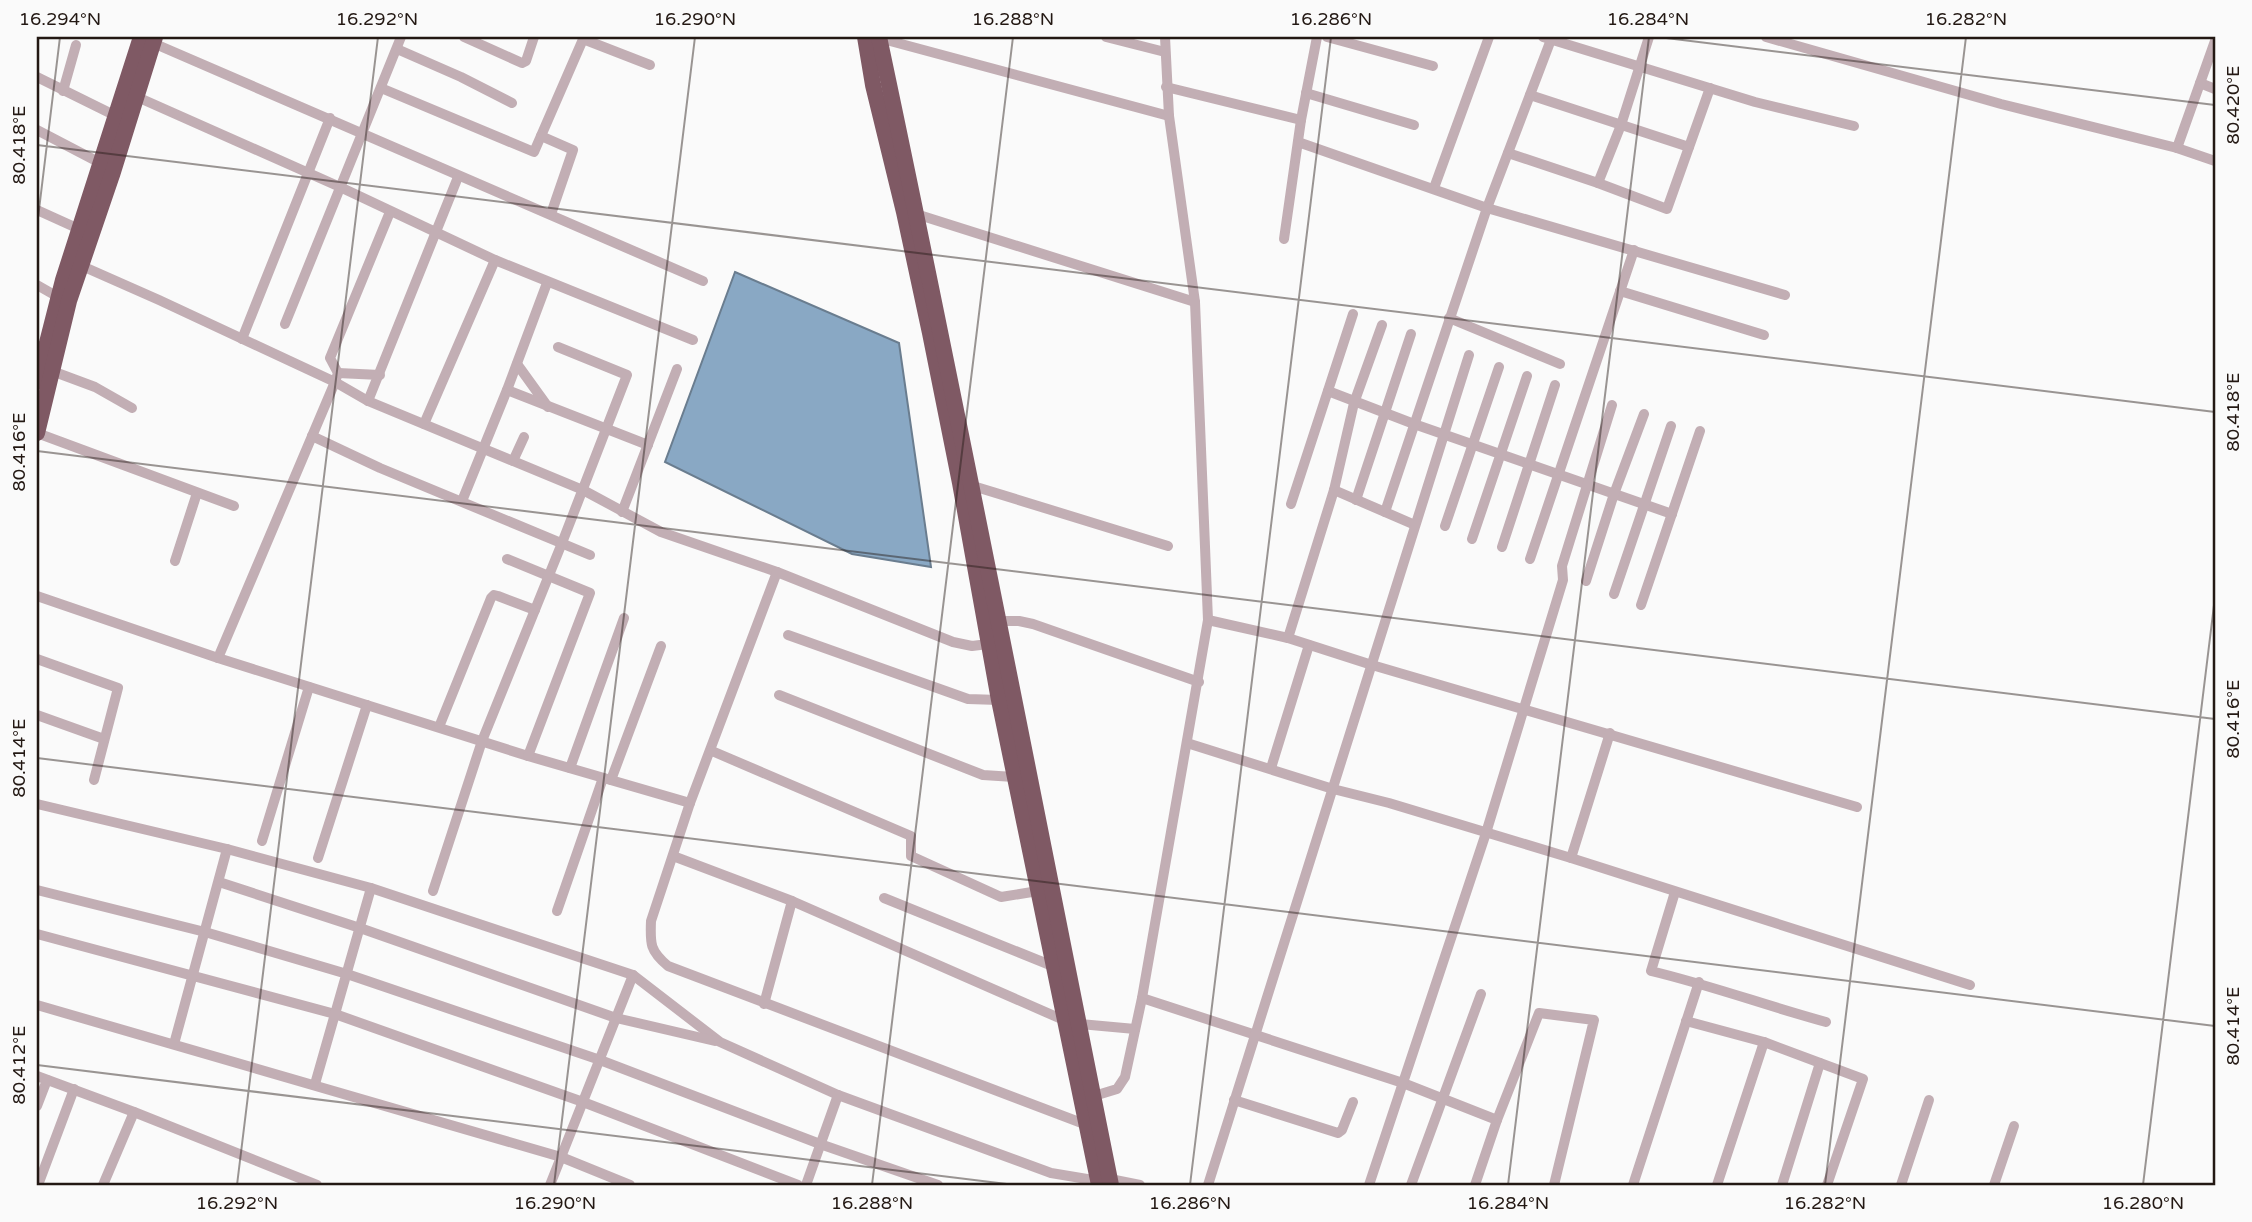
<svg xmlns="http://www.w3.org/2000/svg" width="2252" height="1222" font-family="'Varela Round',sans-serif">
  <style>
    .water { fill: #89a8c4; stroke: #6a7d8f; stroke-width: 2 }
    .lines { fill: none; stroke-linecap: round; stroke-linejoin: round }
    .minor { stroke: #c2aeb4; stroke-width: 10 }
    .highway { stroke: #7f5964; stroke-width: 16 }
    .ticks { fill: none; stroke: #231813; stroke-width: 2; stroke-opacity: 0.45 }
    .neatline { fill: none; stroke: #231813; stroke-width: 2.5 }
    .ticks-label { font-size: 18px; text-anchor: middle; fill: #231813 }
  </style>
  <rect width="100%" height="100%" fill="#fafafa"/>
  <path class="water" d="M735 272 899 343 931 567 852 554 665 462Z"/>
  <g class="lines">
    <g class="minor">
      <path d="M464 37 522 63 526 61 534 37"/>
      <path d="M1106 37 1165 52"/>
      <path d="M1327 37 1433 66"/>
      <path d="M1543 37 1755 102 1854 126"/>
      <path d="M1766 37 2001 104 2177 148 2215 161"/>
      <path d="M879 38 1169 116"/>
      <path d="M583 39 650 65"/>
      <path d="M153 43 703 281"/>
      <path d="M397 49 461 77 512 103"/>
      <path d="M37 77 116 116"/>
      <path d="M2200 83 2215 89"/>
      <path d="M1166 87 1301 120"/>
      <path d="M381 88 534 152 584 37"/>
      <path d="M63 91 76 45"/>
      <path d="M1306 93 1414 125"/>
      <path d="M1530 95 1689 147"/>
      <path d="M135 96 340 187 495 260 693 340"/>
      <path d="M37 130 106 166"/>
      <path d="M541 136 573 150 551 214"/>
      <path d="M1298 142 1487 208 1785 295"/>
      <path d="M2177 148 2215 41"/>
      <path d="M1508 153 1598 183 1667 209 1710 88"/>
      <path d="M1598 183 1621 125 1649 37"/>
      <path d="M1434 188 1489 37"/>
      <path d="M37 210 79 229"/>
      <path d="M390 212 330 358 338 373 335 382 218 658 528 756 690 803"/>
      <path d="M916 214 1195 302"/>
      <path d="M1284 239 1301 120 1317 37"/>
      <path d="M82 266 159 300 335 382 368 401 583 490 661 532 777 572 953 642 972 646 988 644"/>
      <path d="M37 285 58 297"/>
      <path d="M1620 291 1764 335"/>
      <path d="M1449 318 1560 364"/>
      <path d="M285 324 401 37"/>
      <path d="M242 339 330 118"/>
      <path d="M517 364 548 407"/>
      <path d="M52 371 95 387 132 408"/>
      <path d="M338 373 380 375"/>
      <path d="M507 390 648 445"/>
      <path d="M1328 391 1414 424 1672 514"/>
      <path d="M368 401 458 177"/>
      <path d="M424 424 495 260"/>
      <path d="M37 433 234 506"/>
      <path d="M312 436 380 468 590 555"/>
      <path d="M513 461 524 437"/>
      <path d="M973 486 1168 546"/>
      <path d="M1334 490 1415 525"/>
      <path d="M1356 500 1411 334"/>
      <path d="M462 501 507 390 547 283"/>
      <path d="M1291 504 1353 314"/>
      <path d="M622 512 677 369"/>
      <path d="M1385 512 1487 208 1552 37"/>
      <path d="M1445 526 1499 367"/>
      <path d="M1472 539 1527 376"/>
      <path d="M1502 547 1555 385"/>
      <path d="M507 559 590 593 528 756"/>
      <path d="M1530 559 1634 250"/>
      <path d="M175 561 197 493"/>
      <path d="M777 572 690 803 651 921C650 944 650 951 668 966L1087 1125"/>
      <path d="M1586 581 1614 494 1644 414"/>
      <path d="M1614 594 1671 426"/>
      <path d="M37 596 218 658"/>
      <path d="M1641 605 1700 431"/>
      <path d="M1208 620 1288 638 1372 665 1857 807"/>
      <path d="M998 621H1019L1033 624 1199 682"/>
      <path d="M788 635 968 699 999 700"/>
      <path d="M1288 638 1334 490 1354 403 1382 325"/>
      <path d="M37 659 118 688 94 780"/>
      <path d="M779 695 983 775 1014 777"/>
      <path d="M37 715 104 739"/>
      <path d="M439 727 491 598 494 595 498 596 535 610"/>
      <path d="M1187 743 1333 789 1389 803 1571 858 1970 985"/>
      <path d="M712 751 911 836V856L1001 897 1038 891"/>
      <path d="M570 768 624 618"/>
      <path d="M1271 768 1309 645"/>
      <path d="M611 780 661 646"/>
      <path d="M37 804 227 849 371 888 633 975 720 1042 838 1095 1051 1173 1099 1181"/>
      <path d="M262 841 309 687"/>
      <path d="M673 856 792 901 1066 1021"/>
      <path d="M318 858 367 705"/>
      <path d="M1571 858 1610 733"/>
      <path d="M219 882 360 928 616 1018 715 1041"/>
      <path d="M37 890 205 932 347 974 600 1060 820 1144 938 1185"/>
      <path d="M433 891 482 741 562 543 627 375 558 347"/>
      <path d="M1675 892 1651 971C1710 985 1767 1006 1826 1022"/>
      <path d="M884 898 1055 967"/>
      <path d="M557 911 603 778"/>
      <path d="M37 934 335 1014 583 1102 798 1185"/>
      <path d="M1142 998 1403 1083 1497 1120"/>
      <path d="M764 1004 792 901"/>
      <path d="M37 1005 561 1157 630 1185"/>
      <path d="M1686 1021 1764 1042 1863 1079 1827 1185"/>
      <path d="M1080 1024 1135 1029"/>
      <path d="M174 1044 227 849"/>
      <path d="M37 1076 134 1112 317 1185"/>
      <path d="M315 1084 371 888"/>
      <path d="M1094 1096 1117 1089 1125 1077 1142 998 1208 620 1195 302 1169 116 1165 37"/>
      <path d="M1234 1100 1338 1133 1342 1130 1353 1102"/>
      <path d="M37 1106 47 1080"/>
      <path d="M1110 1179 1140 1185"/>
      <path d="M38 1185 74 1089"/>
      <path d="M103 1185 134 1112"/>
      <path d="M550 1185 633 975"/>
      <path d="M806 1185 838 1095"/>
      <path d="M1208 1185 1469 355"/>
      <path d="M1369 1185 1486 833 1563 580 1562 566 1612 405"/>
      <path d="M1411 1185 1481 994"/>
      <path d="M1475 1185 1497 1120 1539 1013 1594 1020 1554 1185"/>
      <path d="M1633 1185 1699 982"/>
      <path d="M1717 1185 1764 1042"/>
      <path d="M1782 1185 1820 1063"/>
      <path d="M1901 1185 1929 1100"/>
      <path d="M1994 1185 2014 1126"/>
    </g>
    <g class="highway">
      <path d="M865 37 873 85 904 212 930 333 960 483 999 700 1099 1185"/>
      <path d="M879 37C960 419 1034 802 1111 1185"/>
      <path d="M37 382 63 280 141 37"/>
      <path d="M37 433 69 301 112 175 155 37"/>
    </g>
  </g>
  <path class="ticks" d="M1658 37 2215 105M37 145 2215 412M37 226 60 37M37 451 2215 719M37 758 2215 1026M37 1065 1015 1185M237 1185 378 37M554 1185 695 37M872 1185 1013 37M1190 1185 1331 37M1508 1185 1649 37M1825 1185 1966 37M2143 1185 2215 597"/>
  <rect width="2252" height="1222" fill="none" stroke="#fafafa" stroke-width="77"/>
  <rect x="38" y="38" width="2176" height="1146" class="neatline"/>
  <g class="ticks-label">
    <text x="60" y="25">16.294°N</text>
    <text x="377" y="25">16.292°N</text>
    <text x="695" y="25">16.290°N</text>
    <text x="1013" y="25">16.288°N</text>
    <text x="1331" y="25">16.286°N</text>
    <text x="1648" y="25">16.284°N</text>
    <text x="1966" y="25">16.282°N</text>
    <text transform="translate(2233 105) rotate(-90)" y="6">80.420°E</text>
    <text transform="translate(19 145) rotate(-90)" y="6">80.418°E</text>
    <text transform="translate(2233 412) rotate(-90)" y="6">80.418°E</text>
    <text transform="translate(19 452) rotate(-90)" y="6">80.416°E</text>
    <text transform="translate(2233 719) rotate(-90)" y="6">80.416°E</text>
    <text transform="translate(19 758) rotate(-90)" y="6">80.414°E</text>
    <text transform="translate(2233 1026) rotate(-90)" y="6">80.414°E</text>
    <text transform="translate(19 1065) rotate(-90)" y="6">80.412°E</text>
    <text x="237" y="1209">16.292°N</text>
    <text x="555" y="1209">16.290°N</text>
    <text x="872" y="1209">16.288°N</text>
    <text x="1190" y="1209">16.286°N</text>
    <text x="1508" y="1209">16.284°N</text>
    <text x="1825" y="1209">16.282°N</text>
    <text x="2143" y="1209">16.280°N</text>
  </g>
</svg>
